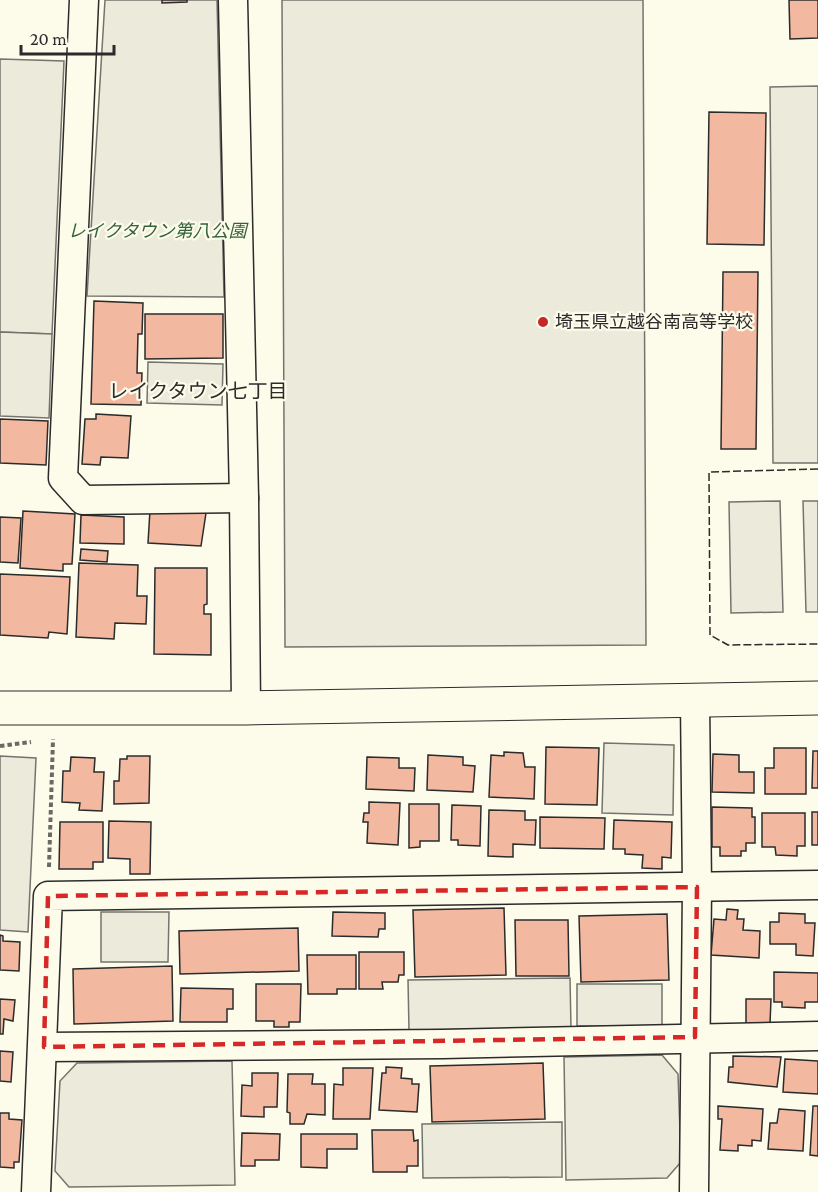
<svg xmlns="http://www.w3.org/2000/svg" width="818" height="1192" font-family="'Crimson Pro','Noto Sans JP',serif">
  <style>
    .green { fill: #ecebdb; stroke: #74746e; stroke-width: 1.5 }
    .parking { fill: #eceadb; stroke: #74746e; stroke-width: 1.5 }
    .building { fill: #f2b8a0; stroke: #2b2b2b; stroke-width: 1.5 }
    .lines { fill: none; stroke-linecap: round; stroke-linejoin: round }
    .street-casing { stroke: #2b2b2b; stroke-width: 31 }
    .secondary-casing { stroke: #2b2b2b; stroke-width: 35 }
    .path { stroke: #6a6964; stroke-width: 4; stroke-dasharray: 4.5 3; stroke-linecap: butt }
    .street { stroke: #fdfbea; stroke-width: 28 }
    .secondary { stroke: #fdfbea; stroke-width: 33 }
    .fence { stroke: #2b2b2b; stroke-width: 1.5; stroke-dasharray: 8 3; stroke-linecap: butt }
    .marked { fill: none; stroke: #d62828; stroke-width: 4.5; stroke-dasharray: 12 8; stroke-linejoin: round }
    .poi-dot { fill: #c62828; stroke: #fdfbea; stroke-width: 2 }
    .labels { text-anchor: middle; stroke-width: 4.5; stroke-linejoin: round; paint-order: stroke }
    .park-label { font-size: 18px; font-style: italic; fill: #34623c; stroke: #fdfbea }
    .poi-label { font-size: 18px; fill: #2b2b2b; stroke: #fdfbea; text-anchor: start }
    .neighbourhood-label { font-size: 20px; fill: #2b2b2b; stroke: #fdfbea }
  </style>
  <rect width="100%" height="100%" fill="#fdfbea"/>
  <g class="green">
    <path d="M105 0H217L224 297 87 296Z"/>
    <path d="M282 0H643L646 645 285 647Z"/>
    <path d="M0 59 64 61 52 334 0 332Z"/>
    <path d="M818 86V463H773L770 87Z"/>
    <path d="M780 501 783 612 731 613 729 502Z"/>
    <path d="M803 501H818V612H806Z"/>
    <path d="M604 743 674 745 673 815 602 813Z"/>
    <path d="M662 1055 678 1074 681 1162 667 1178 566 1180 564 1057Z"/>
    <path d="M232 1061 235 1185 69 1187 55 1171 60 1081 77 1063Z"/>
  </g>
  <g class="parking">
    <path d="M0 332 52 334 49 418 0 416Z"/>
    <path d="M148 362 223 364 222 405 147 403Z"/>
    <path d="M0 756 36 758 28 932 0 930Z"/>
    <path d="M101 912H169L168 962H101Z"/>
    <path d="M570 978 571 1028 409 1030 408 980Z"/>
    <rect x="577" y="984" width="85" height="42"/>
    <path d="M562 1122V1177L423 1178 422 1124Z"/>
  </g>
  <g class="building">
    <path d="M162 0H187V2L162 3Z"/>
    <path d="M789 0H818V38L790 39Z"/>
    <path d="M709 112 766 113 764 245 707 244Z"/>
    <path d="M723 272H758L756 449H721Z"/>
    <path d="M94 301 143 303 142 334H138L137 373H142L141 405 91 404Z"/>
    <path d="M145 314H223V358L145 359Z"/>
    <path d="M96 414 131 416 128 458 101 457 100 465 82 464 85 419H96Z"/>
    <path d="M0 419 48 421 46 465 0 463Z"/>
    <path d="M150 510 206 513 201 546 148 543Z"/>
    <path d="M23 511 75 514 72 564H63V571L20 568Z"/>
    <path d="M81 515 124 517V544L80 543Z"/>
    <path d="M0 517 21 518 18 563 0 562Z"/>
    <path d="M81 549 108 551 107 562 80 560Z"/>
    <path d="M79 563 138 565 137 596H147L146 624 115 623 114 639 76 637Z"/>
    <path d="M155 568H207V604L204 605V614H211V655L154 654Z"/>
    <path d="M0 574 70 577 67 634 49 632 48 638 0 635Z"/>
    <path d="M546 747 599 748 597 805 545 804Z"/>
    <path d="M774 748H806V794H765V768H774Z"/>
    <path d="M813 751H818V788H812Z"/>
    <path d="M504 752 523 753 525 767H535L534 799 489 797 491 755 504 756Z"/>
    <path d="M713 754 739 755V772H754V793L712 792Z"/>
    <path d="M428 755 463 757V765L475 766 473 792 427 790Z"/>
    <path d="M127 756H150L149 803 114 804V781H119L120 759H127Z"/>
    <path d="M71 757 95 758 94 772H104L102 811 79 810 80 803 62 802 63 771H70Z"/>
    <path d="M367 757 399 758V768H415L414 791 366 789Z"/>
    <path d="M369 802 400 803 398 845 367 843 368 822H363L364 813H369Z"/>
    <path d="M409 804H439V841H420V847L409 848Z"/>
    <path d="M452 805 481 806 480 846 458 845V840H451Z"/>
    <path d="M712 807 752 808V817H755V843H746V851H741V856H720V847H712Z"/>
    <path d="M489 810 525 811V820H536L535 845 513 844V857L488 856Z"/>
    <rect x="812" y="812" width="6" height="33"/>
    <path d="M762 813H805V846H797V856L776 855 775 847H762Z"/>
    <path d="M540 817 605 818 604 849 540 848Z"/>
    <path d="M614 820 672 822 671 858 662 857V869L642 868 643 855 625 854V849H613Z"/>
    <path d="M109 821 151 822 150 874H130V859L108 858Z"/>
    <path d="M60 822H103V862H93V869H59Z"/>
    <path d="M504 908 506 975 415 977 413 910Z"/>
    <path d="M727 909 738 910 737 919H744L743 930 760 931 759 958 711 955 714 919 726 920Z"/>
    <path d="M333 912 385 913V929H379L378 937 332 936Z"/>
    <path d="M779 913 805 914V923H815L813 956 796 955V944H770V922H779Z"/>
    <path d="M667 914 669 980 581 982 579 916Z"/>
    <path d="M515 920H568L569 976H516Z"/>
    <path d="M298 928 299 971 180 974 179 931Z"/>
    <path d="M0 935 3 936V941L20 942 19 971 0 970Z"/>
    <path d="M359 952H404V975H399L398 982H382L383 989H359Z"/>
    <path d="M307 955H356V989H337V994H308Z"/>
    <path d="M172 966 173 1021 74 1024 73 969Z"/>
    <path d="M774 972 818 973V1002H805V1008L782 1007V1002H774Z"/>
    <path d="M256 984H301L300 1022H289V1027H274V1021H256Z"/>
    <path d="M181 988 233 989V1009H227V1022H180Z"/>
    <path d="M0 999 15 1000 13 1021 4 1019 3 1034H0Z"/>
    <path d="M746 999H771L770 1024H746Z"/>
    <path d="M0 1051 13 1052 11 1082 0 1081Z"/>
    <path d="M733 1056 781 1057 777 1087 728 1082 729 1067H733Z"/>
    <path d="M785 1059 818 1061V1094L783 1092Z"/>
    <path d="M543 1063 545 1119 432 1122 430 1066Z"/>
    <path d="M386 1067 402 1068 401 1078 412 1079V1084H419L417 1112 379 1110 382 1073H386Z"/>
    <path d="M343 1068H373L370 1119H333L334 1084 343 1085Z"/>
    <path d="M252 1073H278L277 1107H264V1117L241 1116 242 1085 252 1086Z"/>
    <path d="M288 1074H313L312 1084H325V1115L307 1114 304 1124H290V1113L287 1112Z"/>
    <path d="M718 1106 763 1109 761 1141 752 1140V1146L738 1145V1151L720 1150 722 1119H718Z"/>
    <path d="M813 1106H818V1156L810 1155Z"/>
    <path d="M779 1109 805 1111 803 1151 768 1149 770 1123H777Z"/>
    <path d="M0 1113H9V1119L22 1120 19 1162H14V1168L0 1167Z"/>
    <path d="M372 1130H413L414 1141 418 1140V1166H407V1172H373Z"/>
    <path d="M242 1133 280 1134 279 1160H255V1166H241Z"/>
    <path d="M301 1134H357V1149H327V1168L301 1167Z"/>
  </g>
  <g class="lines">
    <defs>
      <g id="street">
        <path d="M84 0 63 478 83 500 244 498"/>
        <path d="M233 0 244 498 246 708"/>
        <path d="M44 1047 443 1044 818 1036"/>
        <path d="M36 1192 48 896 818 885"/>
        <path d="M694 1192 697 887 695 700"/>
      </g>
      <path id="secondary" d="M0 708H246L818 698"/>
    </defs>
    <use href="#street" class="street-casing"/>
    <use href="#secondary" class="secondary-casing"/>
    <g class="path">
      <path d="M0 746 31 742"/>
      <path d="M49 867 53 739"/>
    </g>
    <use href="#street" class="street"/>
    <use href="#secondary" class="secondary"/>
    <path class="fence" d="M818 469 709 472 710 635 728 645 818 644"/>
  </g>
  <path class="marked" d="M697 887 695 1037 44 1047 48 896Z"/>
  <circle class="poi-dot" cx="543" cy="322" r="6"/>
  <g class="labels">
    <g class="park-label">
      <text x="157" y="237">レイクタウン第八公園</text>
    </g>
    <g class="poi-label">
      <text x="555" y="328">埼玉県立越谷南高等学校</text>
    </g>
    <g class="neighbourhood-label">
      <text x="198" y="398">レイクタウン七丁目</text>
    </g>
  </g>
  <path d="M21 45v9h93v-9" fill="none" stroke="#2b2b2b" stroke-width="3"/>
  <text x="30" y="45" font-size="18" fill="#2b2b2b" stroke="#fdfbea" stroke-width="4.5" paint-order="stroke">20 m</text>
</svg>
